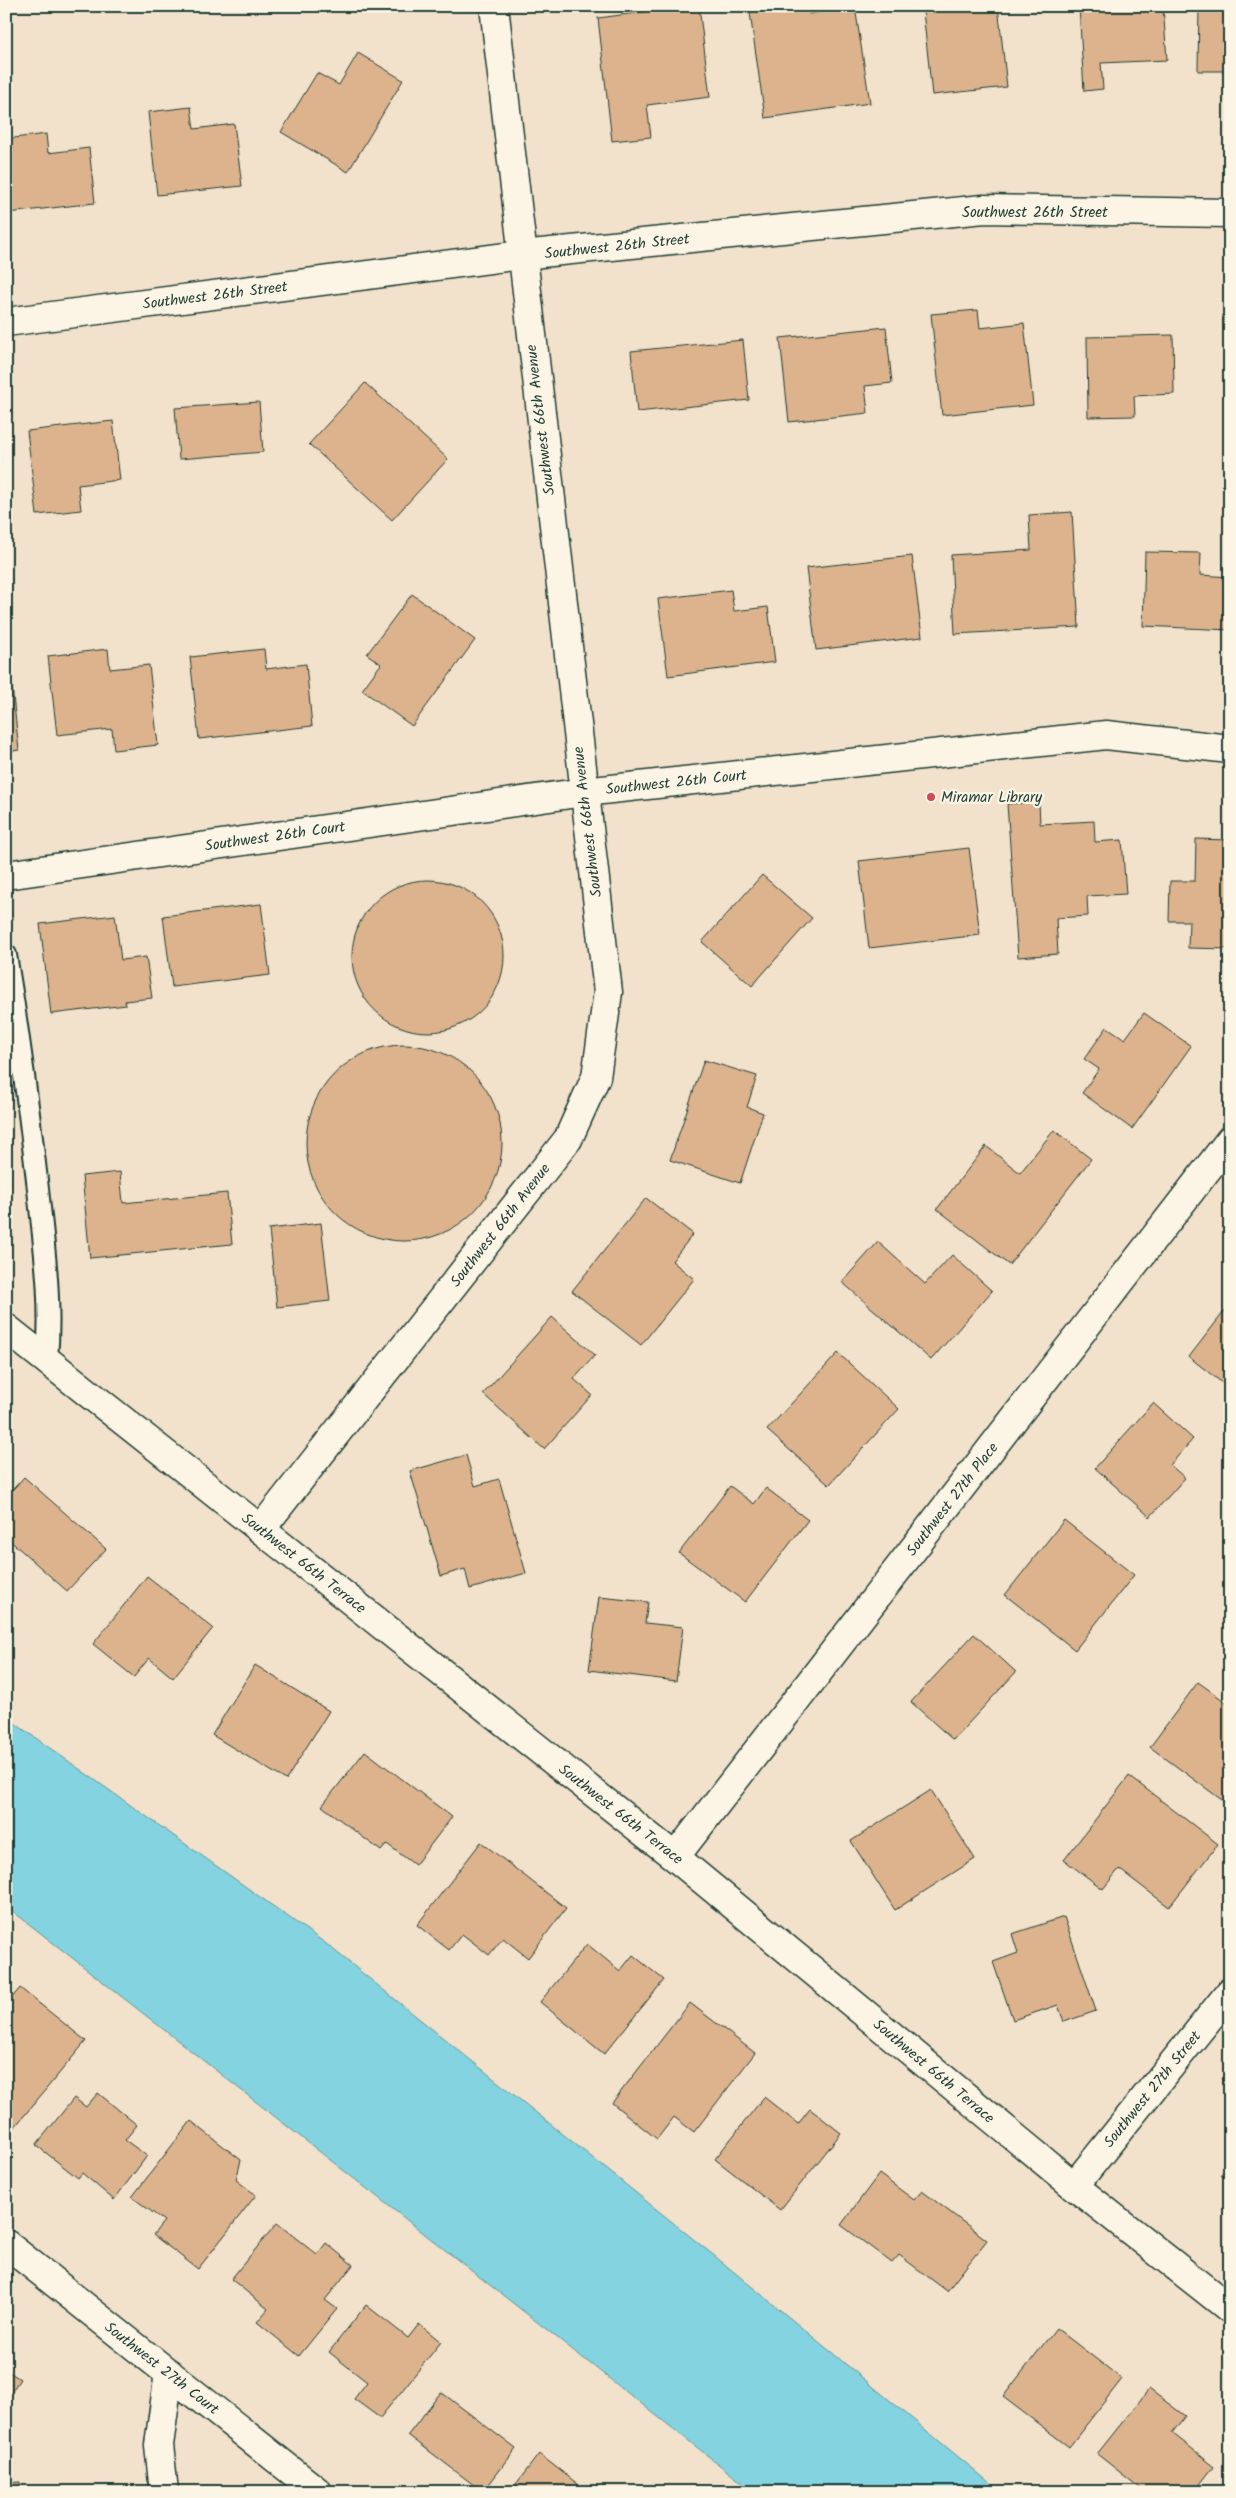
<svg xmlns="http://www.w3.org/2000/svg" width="1236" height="2498" font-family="Kalam,sans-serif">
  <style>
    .water { fill: #84d3e0; stroke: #5c979b }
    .building { fill: #dcb38d; stroke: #1f3d34 }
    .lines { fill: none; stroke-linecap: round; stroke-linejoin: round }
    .service-casing { stroke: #1f3d34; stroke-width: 24 }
    .minor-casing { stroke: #1f3d34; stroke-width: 31 }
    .service { stroke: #fcf5e5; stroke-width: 20 }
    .minor { stroke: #fcf5e5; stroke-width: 28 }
    .poi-dot { fill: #d1495b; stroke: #fcf5e5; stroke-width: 2 }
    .labels { text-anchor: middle; stroke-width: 4.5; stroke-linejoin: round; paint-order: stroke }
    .street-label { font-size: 15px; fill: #1f3d34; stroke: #fcf5e5 }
    .poi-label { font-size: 15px; fill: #1f3d34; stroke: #fcf5e5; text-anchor: start }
  </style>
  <rect width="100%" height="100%" fill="#f2e1cb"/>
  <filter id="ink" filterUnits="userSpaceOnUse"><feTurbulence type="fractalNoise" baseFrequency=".02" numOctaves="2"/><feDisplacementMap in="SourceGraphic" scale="10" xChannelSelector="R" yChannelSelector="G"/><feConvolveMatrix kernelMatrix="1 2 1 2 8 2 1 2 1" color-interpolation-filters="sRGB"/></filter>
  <g filter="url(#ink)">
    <path class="water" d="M6 1717 325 1943 717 2258 1001 2492H754L6 1906Z"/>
    <g class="building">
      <path d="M690 6H699L710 97 647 105 651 137 612 141 598 18Z"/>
      <path d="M749 6H808L809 14 855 7 870 103 765 118Z"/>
      <path d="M960 6H998L1007 87 932 95 923 11Z"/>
      <path d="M1079 6H1163L1167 60 1101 63 1103 89 1084 91Z"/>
      <path d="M1199 6H1230V71H1198Z"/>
      <path d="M358 53 403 80 348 172 281 132 317 73 339 85Z"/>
      <path d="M191 107 194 129 234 124 242 186 157 195 148 112Z"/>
      <path d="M46 134 48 153 89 148 95 203 8 213 6 139Z"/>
      <path d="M978 310 980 328 1024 323 1033 405 942 415 931 314Z"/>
      <path d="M886 327 892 383 865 386 868 413 789 422 780 338Z"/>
      <path d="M1173 335 1174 394 1134 396 1135 416 1088 417 1087 337Z"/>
      <path d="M743 340 749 400 637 412 631 351Z"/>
      <path d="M365 383 448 459 392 520 309 444Z"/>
      <path d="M259 402 263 452 179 459 175 408Z"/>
      <path d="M113 421 120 480 78 485 81 510 37 515 27 431Z"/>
      <path d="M1072 512 1079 627 955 634 951 555 1031 550 1029 515Z"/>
      <path d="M1145 552 1201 553 1200 575 1230 577V630L1143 626Z"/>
      <path d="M912 556 922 637 816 650 806 568Z"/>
      <path d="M731 590 734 611 768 607 775 662 668 676 658 599Z"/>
      <path d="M412 594 475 640 412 726 362 690 381 664 367 654Z"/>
      <path d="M108 649 110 669 149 665 158 745 114 750 112 729 57 735 48 656Z"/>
      <path d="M264 649 266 669 306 664 312 726 199 739 190 657Z"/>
      <path d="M12 687 19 750 6 752V688Z"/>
      <path d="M1039 802 1040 824 1094 821 1095 842 1122 840 1126 894 1087 896 1088 916 1056 918 1058 954 1018 957 1007 804Z"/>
      <path d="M1196 839 1230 840V949L1188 948 1189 921H1169L1170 881H1195Z"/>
      <path d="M969 848 980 935 869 948 859 861Z"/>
      <path d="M762 875 812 918 752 986 702 942Z"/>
      <circle cx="428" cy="956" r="76"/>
      <path d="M261 904 270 975 172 987 163 916Z"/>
      <path d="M115 915 121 960 146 957 152 998 125 1001 126 1005 51 1014 40 924Z"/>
      <path d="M1144 1013 1191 1046 1132 1129 1082 1093 1099 1069 1084 1059 1107 1027 1125 1039Z"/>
      <circle cx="404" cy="1143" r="98"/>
      <path d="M704 1060 757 1076 747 1107 763 1113 740 1183 670 1160Z"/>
      <path d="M1054 1130 1091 1159 1009 1265 937 1209 986 1146 1020 1173Z"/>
      <path d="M6 1142 11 1185H6Z"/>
      <path d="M120 1172 123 1203 227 1193 232 1244 90 1258 82 1176Z"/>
      <path d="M646 1198 693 1234 672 1261 694 1279 641 1345 572 1291Z"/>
      <path d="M321 1223 330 1301 277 1307 269 1229Z"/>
      <path d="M878 1242 925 1284 952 1255 992 1291 931 1360 842 1282Z"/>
      <path d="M1230 1304V1389L1189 1357Z"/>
      <path d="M552 1317 595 1355 574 1379 592 1395 544 1449 483 1394Z"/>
      <path d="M838 1353 899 1409 829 1485 767 1430Z"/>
      <path d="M1153 1403 1193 1439 1170 1465 1185 1478 1150 1517 1095 1468Z"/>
      <path d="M466 1455 475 1486 499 1479 526 1573 470 1589 465 1569 441 1576 410 1471Z"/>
      <path d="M24 1477 106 1549 67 1591 6 1537V1497Z"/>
      <path d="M730 1486 754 1504 766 1488 808 1520 745 1602 679 1553Z"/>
      <path d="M1064 1520 1134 1575 1075 1650 1005 1595Z"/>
      <path d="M147 1576 213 1628 173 1678 149 1658 134 1677 93 1644Z"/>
      <path d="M599 1597 648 1602 645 1623 683 1627 676 1681 589 1670Z"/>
      <path d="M974 1634 1016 1672 953 1740 911 1702Z"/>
      <path d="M255 1665 329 1711 286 1780 212 1735Z"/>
      <path d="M1198 1682 1230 1705V1798L1226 1803 1150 1747Z"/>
      <path d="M365 1751 452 1817 415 1865 387 1844 381 1851 322 1806Z"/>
      <path d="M1129 1776 1218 1844 1169 1907 1119 1869 1103 1889 1064 1860Z"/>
      <path d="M931 1790 975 1859 895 1910 851 1841Z"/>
      <path d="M481 1842 566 1908 528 1958 503 1938 489 1955 462 1934 449 1950 417 1925Z"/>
      <path d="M1064 1917 1096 2011 1064 2022 1058 2005 1013 2020 993 1962 1018 1953 1012 1934Z"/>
      <path d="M587 1944 620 1971 633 1955 664 1980 604 2054 540 2002Z"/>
      <path d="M20 1988 86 2041 13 2129 6 2124V2005Z"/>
      <path d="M690 2003 755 2053 694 2132 674 2117 657 2139 612 2103Z"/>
      <path d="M98 2093 137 2125 125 2140 147 2156 114 2200 82 2173 78 2178 36 2145 74 2098 86 2107Z"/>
      <path d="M764 2097 798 2124 810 2109 841 2133 780 2210 715 2159Z"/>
      <path d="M191 2121 241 2160 236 2180 256 2195 198 2269 153 2235 164 2221 132 2197Z"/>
      <path d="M1230 2163V2181L1221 2174Z"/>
      <path d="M879 2174 914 2200 922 2191 987 2240 947 2291 899 2255 892 2263 841 2225Z"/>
      <path d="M277 2223 317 2255 326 2243 353 2265 325 2300 337 2309 299 2356 257 2322 268 2309 231 2279Z"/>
      <path d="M366 2305 408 2338 419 2324 441 2342 380 2418 354 2399 367 2382 329 2352Z"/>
      <path d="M1056 2328 1122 2379 1069 2447 1003 2397Z"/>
      <path d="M6 2370 20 2379 6 2400Z"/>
      <path d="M1149 2389 1185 2416 1172 2433 1214 2466 1194 2492H1145L1097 2454Z"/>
      <path d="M441 2392 516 2449 483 2492 408 2435Z"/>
      <path d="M539 2454 588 2492H510Z"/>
      <path d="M20 2482 21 2492H6V2483Z"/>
    </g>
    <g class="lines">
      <defs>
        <path id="service" d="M6 955C19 1033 29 1110 38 1189 44 1247 52 1300 47 1359"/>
        <g id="minor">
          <path d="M6 322 521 255 984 209 1230 213"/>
          <path d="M6 875 584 792 1106 735 1230 749"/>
          <path d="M6 1328 675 1857 1074 2186 1230 2309"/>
          <path d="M261 1529 568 1139 596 1077 608 992 494 6"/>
          <path d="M675 1857 1230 1140"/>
          <path d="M1074 2186 1230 1992"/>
          <path d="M6 2244 318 2492"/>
          <path d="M164 2492 159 2445 169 2373"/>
        </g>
      </defs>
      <use href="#service" class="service-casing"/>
      <use href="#minor" class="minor-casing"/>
      <use href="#service" class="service"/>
      <use href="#minor" class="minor"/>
    </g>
  </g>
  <circle class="poi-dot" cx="931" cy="797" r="5"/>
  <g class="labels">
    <g class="street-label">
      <text x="1035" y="217">Southwest 26th Street</text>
      <text transform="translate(617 246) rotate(-6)" y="5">Southwest 26th Street</text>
      <text transform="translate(215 295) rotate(-7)" y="5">Southwest 26th Street</text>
      <text transform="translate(540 420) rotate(-97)" y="5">Southwest 66th Avenue</text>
      <text transform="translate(676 782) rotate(-6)" y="5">Southwest 26th Court</text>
      <text transform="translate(587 822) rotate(-97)" y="5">Southwest 66th Avenue</text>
      <text transform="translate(275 836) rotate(-8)" y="5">Southwest 26th Court</text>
      <text transform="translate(500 1225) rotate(-52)" y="5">Southwest 66th Avenue</text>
      <text transform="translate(952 1499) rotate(-52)" y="5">Southwest 27th Place</text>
      <text transform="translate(304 1563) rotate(38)" y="5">Southwest 66th Terrace</text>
      <text transform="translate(621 1814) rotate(38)" y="5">Southwest 66th Terrace</text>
      <text transform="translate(934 2071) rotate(40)" y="5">Southwest 66th Terrace</text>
      <text transform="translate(1152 2089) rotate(-51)" y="5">Southwest 27th Street</text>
      <text transform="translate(162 2368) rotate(38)" y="5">Southwest 27th Court</text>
    </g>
    <g class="poi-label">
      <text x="941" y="802">Miramar Library</text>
    </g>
  </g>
  <rect width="1236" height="2498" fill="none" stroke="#fcf5e5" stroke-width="25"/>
  <rect x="12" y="12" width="1211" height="2473" fill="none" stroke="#1f3d34" stroke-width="2" filter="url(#ink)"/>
</svg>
